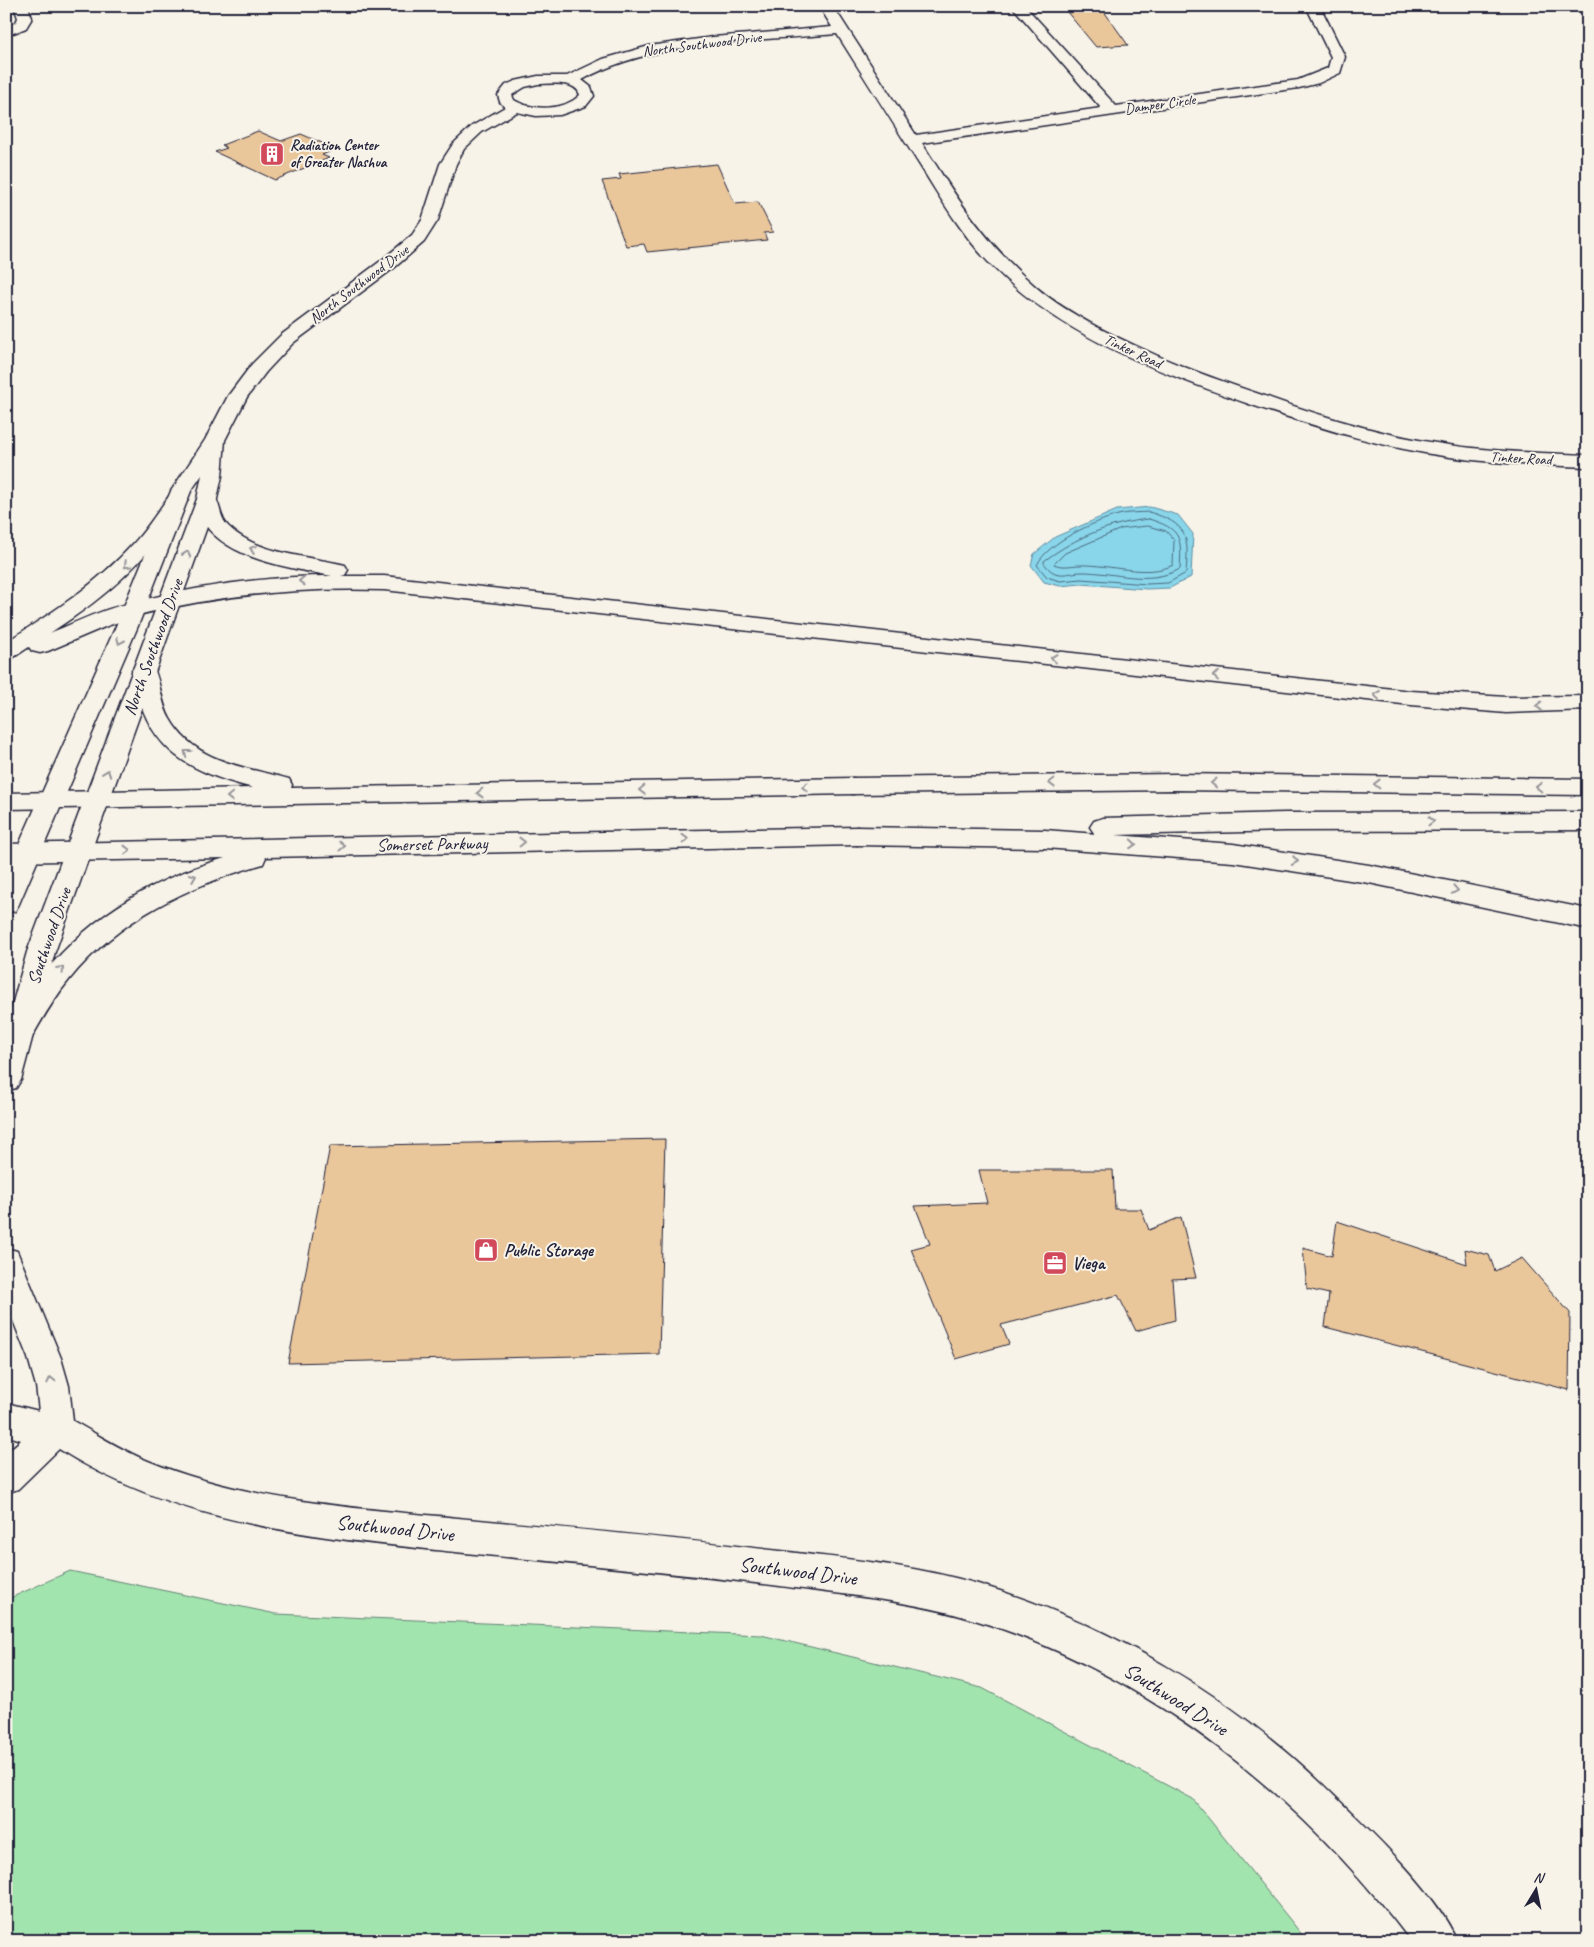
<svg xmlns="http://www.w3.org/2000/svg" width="1594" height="1947" font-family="Caveat,sans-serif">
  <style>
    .green { fill: #a2e4ae; stroke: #628374 }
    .water { fill: #89d5e9; stroke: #608da3 }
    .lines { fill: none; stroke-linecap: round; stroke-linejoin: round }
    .shore { stroke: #4b6a81; stroke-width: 1 }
    .building { fill: #eac69b; stroke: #22223b }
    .minor-casing { stroke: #22223b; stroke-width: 3 }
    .major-casing { stroke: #22223b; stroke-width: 3 }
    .highway-casing { stroke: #22223b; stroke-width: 3 }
    .minor { fill: #f7f3e8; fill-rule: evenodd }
    .major { fill: #f7f3e8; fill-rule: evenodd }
    .highway { fill: #f7f3e8; fill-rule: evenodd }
    .oneway { stroke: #97959a }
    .labels { text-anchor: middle; stroke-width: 4; stroke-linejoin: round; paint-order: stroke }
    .far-street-label { font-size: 15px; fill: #22223b; stroke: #f7f3e8 }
    .far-poi-label { font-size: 15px; font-weight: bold; fill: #22223b; stroke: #f7f3e8; text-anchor: start }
    .street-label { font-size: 18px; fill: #22223b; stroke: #f7f3e8 }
    .poi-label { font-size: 18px; font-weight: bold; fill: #22223b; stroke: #f7f3e8; text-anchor: start }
    .near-street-label { font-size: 21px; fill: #22223b; stroke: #f7f3e8 }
  </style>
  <rect width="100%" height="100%" fill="#f7f3e8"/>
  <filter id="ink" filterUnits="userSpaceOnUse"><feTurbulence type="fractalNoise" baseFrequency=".02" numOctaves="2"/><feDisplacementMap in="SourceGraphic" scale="10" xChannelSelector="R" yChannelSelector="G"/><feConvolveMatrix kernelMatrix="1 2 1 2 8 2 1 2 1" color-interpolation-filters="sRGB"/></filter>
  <g filter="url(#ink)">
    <path class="green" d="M70 1571 276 1614 761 1635 982 1688 1193 1799 1307 1941H6V1600Z"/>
    <path class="water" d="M1150 507 1178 515 1193 534 1191 577 1170 588 1147 589 1081 584 1060 586 1044 582 1031 565 1034 554 1055 537 1117 510Z"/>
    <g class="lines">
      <g class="shore">
        <path d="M1149 512C1188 524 1189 535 1186 573L1168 583 1147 584 1081 579 1060 581 1047 577 1037 565C1048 542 1093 522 1118 515 1128 512 1139 513 1149 512Z"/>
        <path d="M1149 519C1181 529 1182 537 1180 569 1148 586 1116 572 1082 572 1073 572 1064 576 1055 573 1050 571 1047 567 1044 563V561C1076 537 1110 523 1149 519Z"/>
        <path d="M1148 526 1166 531 1174 540 1173 565C1148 578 1108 564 1081 565 1071 565 1063 568 1054 564L1065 553 1121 529Z"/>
      </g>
    </g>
    <g class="building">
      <path d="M1103 10 1128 45 1096 47 1067 12Z"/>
      <path d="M258 131 281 141 301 134 336 149 322 155 329 158 275 180 215 152 227 148 222 145Z"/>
      <path d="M717 164 735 204 758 202 773 232 764 233 767 240 647 252 644 244 626 246 602 181 621 179 619 174Z"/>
      <path d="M665 1139 659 1354 288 1363 330 1146Z"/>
      <path d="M979 1170H1113L1115 1209H1141L1149 1230 1181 1217 1196 1278 1172 1279 1175 1320 1136 1331 1118 1295 1001 1325 1009 1344 956 1359 911 1249 930 1244 915 1206 987 1203Z"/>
      <path d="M1337 1221 1467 1264 1465 1249 1489 1255 1495 1271 1522 1258 1570 1313 1569 1390 1325 1327 1329 1294 1307 1289 1303 1248 1332 1256Z"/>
    </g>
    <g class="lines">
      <defs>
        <g id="minor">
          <path d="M14 6H28L32 18 26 28 6 36V27L16 22 18 18Z"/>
          <path d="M819 6H833L916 135 1101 108 1012 6H1025L1116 106 1298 80 1328 68 1331 57 1306 6H1320L1345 57 1340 73 1319 83 1299 88 922 143C957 199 986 244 1037 288 1070 316 1118 338 1158 356 1192 371 1227 383 1262 395 1323 417 1385 436 1449 445 1495 452 1541 453 1588 455V467C1541 465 1495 464 1450 457 1381 448 1314 426 1249 404 1157 371 1061 336 991 265 963 236 942 201 921 167 893 123 865 79 837 34 757 41 652 40 582 80L591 87 594 96 586 106 560 115 536 116 517 112 482 132 464 149 456 164 438 220 424 242 394 268 293 343 266 372 247 397 225 440 222 476 217 499 55 952 21 1080 16 1088 6 1091V1027L27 952 197 499 202 475 191 491 138 626 19 904 15 911 6 913V874L116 626 171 491 205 440 228 396 252 364 281 335 382 260 412 235 422 220 440 164 453 144 472 126 505 107 500 102 498 95 506 85 515 81 538 76H567L603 59 649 46 713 37 832 27ZM538 84C550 84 576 80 580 95 564 111 532 111 514 100L512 95 525 87Z"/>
          <path d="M6 1248 17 1251 61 1358 69 1386 73 1421C98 1435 121 1450 148 1461 245 1501 354 1508 458 1518 565 1528 673 1538 780 1551 846 1559 913 1565 978 1584 1104 1622 1226 1692 1322 1784 1363 1824 1435 1889 1457 1941H1411C1303 1798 1151 1675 978 1621 914 1601 847 1595 780 1586 669 1572 557 1562 445 1551 311 1537 175 1523 59 1449L18 1489 6 1493V1453L21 1440 6 1435V1403L39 1411 36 1386 28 1358 6 1303Z"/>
        </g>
        <g id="major">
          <path d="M177 493 184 495 187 499C148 560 110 594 50 633 71 625 122 599 142 604L145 609 142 614 107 626 48 651 40 653 32 651 29 647 14 657 6 659V642C52 613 97 584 133 544 147 529 158 511 170 495Z"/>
          <path d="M144 663 152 665C161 679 160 702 170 719 195 763 246 767 289 779L292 785 291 788 853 778 862 780 865 786 862 792 853 794 6 809V793L253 788C181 769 146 748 132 670L136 665Z"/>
          <path d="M857 827 866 830 870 836 866 842 857 845 266 857 263 864C189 886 119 918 69 980 52 1001 39 1024 26 1048L16 1051 6 1048C6 1043 5 1037 6 1033 8 1022 27 996 33 987 83 921 146 881 225 858L6 862V844Z"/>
        </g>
        <g id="highway">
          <path d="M207 493 214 495C221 505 219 517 228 526 256 554 308 556 345 565L348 570 345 575 341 576H384L1411 691 1506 697 1588 696V710L1506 713 1411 705 384 590C298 587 217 595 134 616L126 614 123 609 126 604C194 587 262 576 332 576 290 568 223 559 201 518 198 513 198 505 197 499L200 495Z"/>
          <path d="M1175 774 1588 779V795L1175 790 853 794 844 792 841 786 844 780 853 778Z"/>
          <path d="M1588 812V830L1286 831 1115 835 1233 844 1369 865 1588 909V929L1369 883 1233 862 1045 848 857 845 848 842 844 836 848 830 857 827 1045 830 1097 834 1094 833 1090 827 1094 821 1103 818 1286 813Z"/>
        </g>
      </defs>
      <use href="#minor" class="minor-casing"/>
      <use href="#major" class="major-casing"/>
      <use href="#highway" class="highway-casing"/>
      <use href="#minor" class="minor"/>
      <use href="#major" class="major"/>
      <use href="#highway" class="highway"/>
    </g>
    <defs><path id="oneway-chevron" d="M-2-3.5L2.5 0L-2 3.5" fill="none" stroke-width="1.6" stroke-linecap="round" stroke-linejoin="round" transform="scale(1.25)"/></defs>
    <g class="oneway">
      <use href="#oneway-chevron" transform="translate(253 549) rotate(-159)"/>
      <use href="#oneway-chevron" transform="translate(187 554) rotate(-70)"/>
      <use href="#oneway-chevron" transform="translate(127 565) rotate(136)"/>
      <use href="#oneway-chevron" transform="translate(302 581) rotate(179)"/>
      <use href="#oneway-chevron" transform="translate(120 641) rotate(114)"/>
      <use href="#oneway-chevron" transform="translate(1054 658) rotate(-174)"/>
      <use href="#oneway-chevron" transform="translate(1216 676) rotate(-174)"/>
      <use href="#oneway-chevron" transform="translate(1377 695) rotate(-174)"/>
      <use href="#oneway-chevron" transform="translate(1539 706) rotate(179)"/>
      <use href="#oneway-chevron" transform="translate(187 753) rotate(-142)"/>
      <use href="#oneway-chevron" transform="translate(107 773) rotate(-70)"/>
      <use href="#oneway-chevron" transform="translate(1052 783) rotate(179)"/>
      <use href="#oneway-chevron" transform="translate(1214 783) rotate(-179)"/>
      <use href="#oneway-chevron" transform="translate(1377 784) rotate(-179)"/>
      <use href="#oneway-chevron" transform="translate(805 787) rotate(179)"/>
      <use href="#oneway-chevron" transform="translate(1539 787) rotate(-179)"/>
      <use href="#oneway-chevron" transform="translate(642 790) rotate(179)"/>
      <use href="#oneway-chevron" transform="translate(480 793) rotate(179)"/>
      <use href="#oneway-chevron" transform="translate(230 797) rotate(179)"/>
      <use href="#oneway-chevron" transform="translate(1431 821)"/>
      <use href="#oneway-chevron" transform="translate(685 839) rotate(-1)"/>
      <use href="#oneway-chevron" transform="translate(522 842) rotate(-1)"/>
      <use href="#oneway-chevron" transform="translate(1133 844) rotate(4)"/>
      <use href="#oneway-chevron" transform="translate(342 846) rotate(-1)"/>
      <use href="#oneway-chevron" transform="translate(127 850) rotate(-1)"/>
      <use href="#oneway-chevron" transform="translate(1295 861) rotate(9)"/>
      <use href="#oneway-chevron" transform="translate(193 877) rotate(-22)"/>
      <use href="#oneway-chevron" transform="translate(1455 890) rotate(11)"/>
      <use href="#oneway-chevron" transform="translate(61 969) rotate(-48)"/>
      <use href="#oneway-chevron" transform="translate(51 1380) rotate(-103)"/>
    </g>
  </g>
  <defs>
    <symbol id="building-square" viewBox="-11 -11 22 22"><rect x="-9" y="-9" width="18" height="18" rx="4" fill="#d1495b" stroke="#f7f3e8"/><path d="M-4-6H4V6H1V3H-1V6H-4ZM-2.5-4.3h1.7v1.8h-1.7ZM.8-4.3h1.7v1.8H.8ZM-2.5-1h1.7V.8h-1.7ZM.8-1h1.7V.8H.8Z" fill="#fff"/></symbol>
    <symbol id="shop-square" viewBox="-11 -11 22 22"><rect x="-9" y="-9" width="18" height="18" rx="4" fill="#d1495b" stroke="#f7f3e8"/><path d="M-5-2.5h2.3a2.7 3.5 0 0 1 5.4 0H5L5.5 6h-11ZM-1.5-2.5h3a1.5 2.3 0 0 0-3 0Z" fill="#fff"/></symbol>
    <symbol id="office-square" viewBox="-11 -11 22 22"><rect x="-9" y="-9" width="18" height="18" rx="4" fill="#d1495b" stroke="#f7f3e8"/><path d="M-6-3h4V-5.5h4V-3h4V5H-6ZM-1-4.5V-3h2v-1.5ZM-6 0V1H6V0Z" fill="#fff"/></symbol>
  </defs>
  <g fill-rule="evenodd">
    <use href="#building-square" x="258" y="140" width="28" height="28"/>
    <use href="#shop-square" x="472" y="1236" width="28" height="28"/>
    <use href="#office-square" x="1041" y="1249" width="28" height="28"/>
  </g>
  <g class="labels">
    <g class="far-street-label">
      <text transform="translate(702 44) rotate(-7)" y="5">North Southwood Drive</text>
      <text transform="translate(1160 104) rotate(-8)" y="5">Damper Circle</text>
      <text transform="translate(359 284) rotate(-37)" y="5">North Southwood Drive</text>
      <text transform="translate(1133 351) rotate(25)" y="5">Tinker Road</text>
      <text transform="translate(1521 458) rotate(3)" y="5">Tinker Road</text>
    </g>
    <g class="far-poi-label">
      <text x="290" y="150">Radiation Center<tspan x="290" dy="17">of Greater Nashua</tspan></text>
    </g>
    <g class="street-label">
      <text transform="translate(153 647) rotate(-70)" y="6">North Southwood Drive</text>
      <text transform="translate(432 844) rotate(-1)" y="6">Somerset Parkway</text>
      <text transform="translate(49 936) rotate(-71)" y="6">Southwood Drive</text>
    </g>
    <g class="poi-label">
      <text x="504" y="1256">Public Storage</text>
      <text x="1072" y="1269">Viega</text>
    </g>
    <g class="near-street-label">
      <text transform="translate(395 1528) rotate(6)" y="7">Southwood Drive</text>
      <text transform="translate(798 1571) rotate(7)" y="7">Southwood Drive</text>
      <text transform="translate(1176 1699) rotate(32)" y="7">Southwood Drive</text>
    </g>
  </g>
  <rect width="1594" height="1947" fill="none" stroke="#f7f3e8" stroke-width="25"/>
  <rect x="12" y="12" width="1569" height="1922" fill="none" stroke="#22223b" stroke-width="2" filter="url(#ink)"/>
  <g transform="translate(1536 1890) rotate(10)" stroke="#f7f3e8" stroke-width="4" paint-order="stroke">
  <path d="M0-4L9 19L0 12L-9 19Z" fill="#22223b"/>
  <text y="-8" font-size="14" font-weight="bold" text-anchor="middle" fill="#22223b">N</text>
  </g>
</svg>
